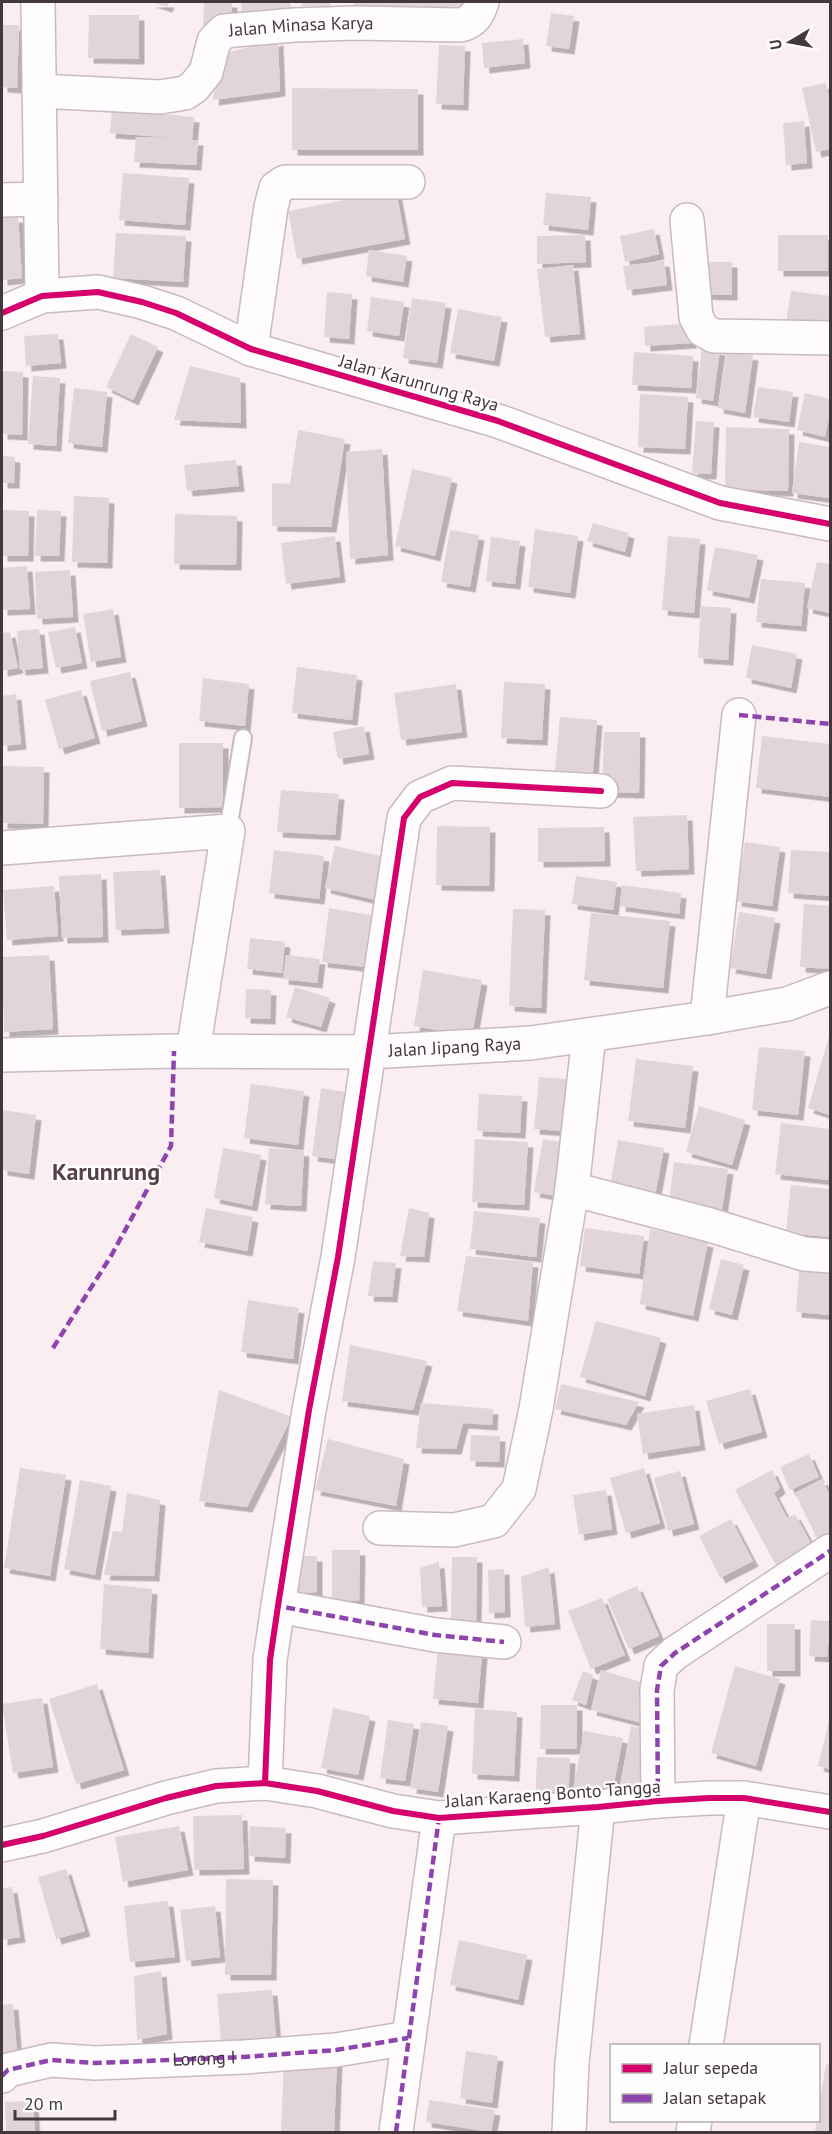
<svg xmlns="http://www.w3.org/2000/svg" width="832" height="2134" font-family="'PT Sans',sans-serif">
  <style>
    .building { fill: #e1d5d9; filter: url(#shadow) }
    .lines { fill: none; stroke-linecap: round; stroke-linejoin: round }
    .lane-casing { stroke: #c7bbbf; stroke-width: 20 }
    .street-casing { stroke: #c7bbbf; stroke-width: 36 }
    .secondary-casing { stroke: #c7bbbf; stroke-width: 36 }
    .lane { stroke: #fefcfd; stroke-width: 16 }
    .street { stroke: #fefcfd; stroke-width: 33 }
    .secondary { stroke: #fefcfd; stroke-width: 33 }
    .quiet { stroke: #8e44ad; stroke-width: 4.5; stroke-dasharray: 9 4.5; stroke-linecap: butt }
    .cycleway-casing { stroke: #fdfdfd; stroke-width: 10 }
    .cycleway { stroke: #d6006c; stroke-width: 6 }
    .labels { text-anchor: middle; stroke-width: 4.5; stroke-linejoin: round; paint-order: stroke }
    .street-label { font-size: 18px; fill: #45383d; stroke: #fdfdfd }
    .district-label { font-size: 24px; font-weight: bold; fill: #583e49; stroke: #fdfdfd }
  </style>
  <defs>
    <filter id="shadow"><feDropShadow dx="5.5" dy="5.5" stdDeviation="0" flood-color="#0004"/></filter>
  </defs>
  <rect width="100%" height="100%" fill="#faeef2"/>
  <g class="building">
    <path d="M150 2H169L167 7Z"/>
    <path d="M204 2H232V21L203 26Z"/>
    <path d="M241 2H290L291 11 242 14Z"/>
    <rect x="302" y="2" width="28" height="4"/>
    <path d="M354 2H467V6L354 11Z"/>
    <path d="M551 13 574 16 569 49 546 46Z"/>
    <path d="M89 15H139V59L88 58Z"/>
    <path d="M2 25H19L17 88 2 87Z"/>
    <path d="M523 39 525 63 484 68 482 43Z"/>
    <path d="M278 40 280 91 213 100 217 55Z"/>
    <path d="M439 45 465 46 463 105 436 104Z"/>
    <path d="M826 83 830 104V149L816 152 802 88Z"/>
    <path d="M292 88 418 89V150H292Z"/>
    <path d="M112 110 194 117 192 140H198L196 165 134 162 136 137 177 138 110 133Z"/>
    <path d="M804 121 807 163 786 165 783 123Z"/>
    <path d="M123 173 189 178 185 225 119 220Z"/>
    <path d="M396 190 405 239 297 259 288 211Z"/>
    <path d="M546 193 591 197 588 230 543 225Z"/>
    <path d="M18 217 22 278 2 280V218Z"/>
    <path d="M654 229 659 254 625 262 620 236Z"/>
    <path d="M116 233 186 236 183 282 113 278Z"/>
    <path d="M585 235 586 262 537 264V236Z"/>
    <rect x="778" y="235" width="50" height="36"/>
    <path d="M369 250 407 256 403 282 366 276Z"/>
    <path d="M664 261 667 285 627 290 623 266Z"/>
    <path d="M696 262H732V295L695 294Z"/>
    <path d="M573 265 580 334 545 337 537 269Z"/>
    <path d="M791 291 830 296V337L785 330Z"/>
    <path d="M327 292 352 294 349 339 324 337Z"/>
    <path d="M371 297 404 302 399 336 367 331Z"/>
    <path d="M412 298 446 303 437 363 403 358Z"/>
    <path d="M458 309 502 317 494 361 450 353Z"/>
    <path d="M689 323 691 343 645 346 644 327Z"/>
    <path d="M58 334 61 363 26 366 24 336Z"/>
    <path d="M131 334 158 347 133 400 106 387Z"/>
    <path d="M702 347 720 350 713 401 696 398Z"/>
    <path d="M634 352 693 356 691 388 632 385Z"/>
    <path d="M726 352 753 355 745 413 718 408Z"/>
    <path d="M190 366 240 378 241 423 174 420Z"/>
    <path d="M2 371 23 372 22 435 2 434Z"/>
    <path d="M33 376 60 378 56 446 28 444Z"/>
    <path d="M758 387 793 392 789 422 753 417Z"/>
    <path d="M74 388 107 392 102 447 68 443Z"/>
    <path d="M805 393 830 399V411L825 437 797 430Z"/>
    <path d="M640 394 688 397 685 449 638 447Z"/>
    <path d="M696 421 714 422 711 474 692 473Z"/>
    <path d="M726 427 789 429 788 491 725 489Z"/>
    <path d="M298 430 345 439 331 527 272 526V483L290 484Z"/>
    <path d="M799 442 830 447 829 498 792 493Z"/>
    <path d="M382 449 388 555 350 559 346 452Z"/>
    <path d="M2 456 15 457 14 483H2Z"/>
    <path d="M236 460 239 486 187 491 184 465Z"/>
    <path d="M412 469 452 478 435 556 395 546Z"/>
    <path d="M74 496 109 498 107 563 72 562Z"/>
    <path d="M2 510 29 511 28 556H2Z"/>
    <path d="M37 510 61 511 59 556H35Z"/>
    <path d="M175 514 237 516 236 565 174 564Z"/>
    <path d="M593 523 629 533 625 552 587 541Z"/>
    <path d="M535 529 578 536 570 593 528 587Z"/>
    <path d="M450 530 479 535 470 587 441 582Z"/>
    <path d="M335 536 340 577 286 584 281 543Z"/>
    <path d="M668 536 700 539 694 613 662 610Z"/>
    <path d="M491 537 520 541 515 584 486 581Z"/>
    <path d="M715 547 758 555 749 598 707 590Z"/>
    <path d="M817 562 830 564V613L807 608Z"/>
    <path d="M27 566 30 609 2 610V568Z"/>
    <path d="M70 570 73 617 37 619 35 572Z"/>
    <path d="M761 579 805 583 801 626 756 622Z"/>
    <path d="M701 606 731 608 728 660 698 658Z"/>
    <path d="M113 609 121 657 91 662 83 614Z"/>
    <path d="M75 627 82 663 56 668 48 632Z"/>
    <path d="M39 629 43 668 20 670 17 631Z"/>
    <path d="M10 632 18 668 2 671V633Z"/>
    <path d="M752 645 797 654 791 688 746 678Z"/>
    <path d="M297 667 357 675 352 720 292 713Z"/>
    <path d="M130 672 142 721 102 731 90 681Z"/>
    <path d="M203 678 249 684 245 726 199 721Z"/>
    <path d="M504 682 545 684 542 740 501 738Z"/>
    <path d="M456 684 462 732 401 740 394 693Z"/>
    <path d="M81 690 95 738 59 749 45 700Z"/>
    <path d="M16 694 21 744 2 746V696Z"/>
    <path d="M560 717 597 720 592 784 554 781Z"/>
    <path d="M364 726 369 754 338 759 333 732Z"/>
    <path d="M604 732H640L639 793 602 792Z"/>
    <path d="M762 736 830 744V797L756 788Z"/>
    <path d="M179 743H223V807L179 808Z"/>
    <path d="M2 766 44 767 43 824 2 823Z"/>
    <path d="M281 790 339 794 335 835 277 832Z"/>
    <path d="M687 815 689 869 636 871 633 817Z"/>
    <path d="M437 826 490 827 489 886 436 885Z"/>
    <path d="M604 827 605 861 538 862V828Z"/>
    <path d="M745 842 780 847 772 906 736 901Z"/>
    <path d="M335 846 390 858 380 901 325 888Z"/>
    <path d="M274 850 324 856 319 899 269 893Z"/>
    <path d="M791 850 830 852V896L788 893Z"/>
    <path d="M160 870 164 928 116 930 113 872Z"/>
    <path d="M101 874 103 937 62 938 59 876Z"/>
    <path d="M576 876 617 882 613 910 572 904Z"/>
    <path d="M622 885 681 893 679 914 620 906Z"/>
    <path d="M54 886 58 936 7 940 3 890Z"/>
    <path d="M804 904 830 906V969L800 967Z"/>
    <path d="M329 908 383 917 375 968 322 962Z"/>
    <path d="M513 909 545 910 541 1008 509 1006Z"/>
    <path d="M739 912 775 918 766 974 730 968Z"/>
    <path d="M591 913 670 921 663 988 584 980Z"/>
    <path d="M250 938 285 942 282 973 247 969Z"/>
    <path d="M49 955 53 1029 4 1032 2 957Z"/>
    <path d="M286 955 320 959 317 983 283 979Z"/>
    <path d="M423 970 482 980 472 1036 414 1026Z"/>
    <path d="M295 987 330 998 321 1027 286 1017Z"/>
    <path d="M246 989 271 990 270 1019 245 1018Z"/>
    <path d="M830 1033V1115L808 1108Z"/>
    <path d="M759 1047 805 1051 798 1115 752 1110Z"/>
    <path d="M636 1059 693 1066 685 1128 628 1121Z"/>
    <path d="M539 1077 580 1080 575 1132 534 1129Z"/>
    <path d="M251 1084 304 1091 298 1145 244 1138Z"/>
    <path d="M321 1088 358 1094 349 1161 312 1156Z"/>
    <path d="M479 1094 522 1096 520 1133 477 1131Z"/>
    <path d="M699 1106 745 1120 732 1165 686 1152Z"/>
    <path d="M2 1110 36 1115 29 1174 2 1170Z"/>
    <path d="M781 1123 830 1129 828 1180 775 1174Z"/>
    <path d="M475 1139 528 1142 524 1205 472 1202Z"/>
    <path d="M543 1139 571 1144 561 1197 534 1192Z"/>
    <path d="M618 1140 664 1148 655 1196 610 1187Z"/>
    <path d="M223 1148 261 1155 252 1206 214 1198Z"/>
    <path d="M269 1148 304 1151 301 1206 265 1204Z"/>
    <path d="M674 1162 728 1169 722 1210 669 1202Z"/>
    <path d="M791 1185 830 1189V1237L786 1233Z"/>
    <path d="M206 1208 253 1217 247 1251 199 1242Z"/>
    <path d="M409 1208 429 1213 424 1257 400 1256Z"/>
    <path d="M474 1211 540 1218 536 1257 470 1249Z"/>
    <path d="M585 1228 644 1236 639 1274 580 1266Z"/>
    <path d="M650 1229 708 1242 693 1316 640 1304Z"/>
    <path d="M466 1256 533 1262 528 1321 457 1311Z"/>
    <path d="M721 1259 744 1265 732 1315 709 1309Z"/>
    <path d="M373 1261 396 1263 392 1297 368 1296Z"/>
    <path d="M799 1271 830 1273V1315L796 1312Z"/>
    <path d="M248 1300 299 1308 293 1359 241 1352Z"/>
    <path d="M596 1321 661 1338 645 1396 580 1377Z"/>
    <path d="M350 1345 427 1361 413 1410 342 1401Z"/>
    <path d="M561 1384 639 1402 626 1425 555 1409Z"/>
    <path d="M750 1389 762 1432 719 1444 706 1401Z"/>
    <path d="M219 1390 292 1417 247 1507 199 1501Z"/>
    <path d="M421 1403 493 1409 492 1425 463 1423 456 1449 416 1448Z"/>
    <path d="M694 1405 700 1445 643 1454 637 1414Z"/>
    <path d="M471 1435 500 1436 499 1462 470 1461Z"/>
    <path d="M328 1439 404 1459 396 1506 315 1490Z"/>
    <path d="M809 1454 819 1477 790 1490 780 1467Z"/>
    <path d="M20 1468 66 1475 50 1576 4 1568Z"/>
    <path d="M644 1468 660 1523 626 1533 610 1478Z"/>
    <path d="M772 1470 780 1488 774 1493 787 1518 795 1514 814 1549 777 1567 735 1490Z"/>
    <path d="M680 1471 694 1524 668 1531 654 1478Z"/>
    <path d="M822 1479 830 1496V1538L819 1543 795 1493Z"/>
    <path d="M80 1480 111 1486 95 1575 64 1569Z"/>
    <path d="M606 1490 612 1529 579 1535 573 1495Z"/>
    <path d="M127 1493 160 1500 154 1576 104 1575 113 1531 122 1532Z"/>
    <path d="M731 1519 753 1561 720 1578 699 1536Z"/>
    <path d="M332 1550H360L359 1601 332 1600Z"/>
    <path d="M297 1556H317V1592L297 1593Z"/>
    <path d="M452 1557H477L476 1623 451 1622Z"/>
    <path d="M439 1562 442 1606 422 1607 420 1568Z"/>
    <path d="M549 1567 555 1624 525 1627 521 1577Z"/>
    <path d="M504 1569 505 1612 489 1613 488 1570Z"/>
    <path d="M104 1584 152 1589 148 1653 100 1649Z"/>
    <path d="M637 1586 659 1636 629 1649 607 1599Z"/>
    <path d="M602 1598 625 1655 591 1669 568 1611Z"/>
    <path d="M811 1620 830 1621 827 1657 809 1656Z"/>
    <rect x="767" y="1624" width="28" height="47"/>
    <path d="M438 1649 482 1653 478 1703 433 1699Z"/>
    <path d="M735 1666 780 1679 756 1766 711 1753Z"/>
    <path d="M601 1670 647 1684 646 1724 591 1710Z"/>
    <path d="M583 1671 593 1675 586 1705 572 1700Z"/>
    <path d="M97 1684 124 1770 76 1784 49 1699Z"/>
    <path d="M42 1698 53 1767 13 1773 2 1704Z"/>
    <path d="M541 1705H577V1749H540Z"/>
    <path d="M333 1708 370 1716 358 1775 321 1768Z"/>
    <path d="M475 1709 517 1712 514 1776 472 1774Z"/>
    <path d="M830 1717V1769L818 1766Z"/>
    <path d="M388 1720 414 1724 405 1781 380 1778Z"/>
    <path d="M421 1722 448 1726 438 1792 411 1788Z"/>
    <path d="M631 1726 657 1731 645 1798 619 1793Z"/>
    <path d="M584 1731 623 1738 611 1798 573 1791Z"/>
    <path d="M537 1757 570 1758 568 1806 535 1804Z"/>
    <path d="M242 1815 244 1869 194 1870 193 1816Z"/>
    <path d="M179 1826 188 1870 123 1882 115 1837Z"/>
    <path d="M250 1826 286 1828 285 1858 249 1856Z"/>
    <path d="M66 1869 85 1931 56 1939 38 1877Z"/>
    <path d="M226 1879 273 1880 271 1975H225Z"/>
    <path d="M12 1887 20 1937 2 1940V1889Z"/>
    <path d="M168 1901 175 1957 130 1962 124 1906Z"/>
    <path d="M215 1906 220 1957 186 1961 180 1910Z"/>
    <path d="M459 1940 527 1955 518 2000 450 1985Z"/>
    <path d="M161 1971 167 2034 137 2040 134 1976Z"/>
    <path d="M272 1990 277 2049 222 2053 217 1994Z"/>
    <path d="M13 2004 18 2066 2 2067V2005Z"/>
    <path d="M466 2051 498 2056 492 2103 460 2098Z"/>
    <path d="M284 2059 337 2061 334 2132H281Z"/>
    <path d="M826 2064 830 2065V2132H815Z"/>
    <path d="M429 2100 495 2110 491 2132 426 2122Z"/>
    <path d="M33 2101 35 2132H6L5 2102Z"/>
  </g>
  <g class="lines">
    <defs>
      <path id="lane" d="M228 831 243 738"/>
      <g id="street">
        <path d="M38 2 42 296"/>
        <path id="s1" d="M39 91 160 97 185 93 194 87 206 72 214 41 224 31 295 25 355 23 460 25C474 22 478 14 482 2"/>
        <path d="M2 200 41 199"/>
        <path d="M687 220 696 317 703 330 714 336 830 338"/>
        <path d="M2 313 42 296 98 292 142 302 176 313 251 349 498 421 720 503 830 524"/>
        <path d="M251 349 271 207 276 188 285 182H408"/>
        <path d="M2 848 228 831 193 1051"/>
        <path d="M707 1018 739 715"/>
        <path d="M589 1035 572 1189 710 1225 804 1254 830 1256"/>
        <path d="M380 1528 454 1530 494 1521 519 1489 536 1409 572 1189"/>
        <path d="M278 1606 435 1635 504 1642"/>
        <path d="M265 1783 270 1660 278 1606 309 1410 338 1257 404 818 420 797 452 783 601 791"/>
        <path d="M658 1801 657 1690 661 1666 675 1653 830 1551"/>
        <path d="M2 1845 43 1836 166 1798 216 1786 265 1783 317 1791 393 1811 439 1818 598 1807 658 1801 709 1798H744L830 1812"/>
        <path d="M706 2046 744 1798"/>
        <path d="M2 2076 8 2070 51 2060 95 2063 244 2057 336 2050 408 2038"/>
        <path d="M396 2132 439 1818"/>
        <path d="M569 2132 572 2063 598 1807"/>
        <path d="M693 2132 695 2120"/>
      </g>
      <g id="secondary">
        <path id="s2" d="M2 1055 174 1051 368 1052 531 1043 707 1018 787 1004 830 988"/>
      </g>
    </defs>
    <use href="#lane" class="lane-casing"/>
    <use href="#street" class="street-casing"/>
    <use href="#secondary" class="secondary-casing"/>
    <use href="#lane" class="lane"/>
    <use href="#street" class="street"/>
    <use href="#secondary" class="secondary"/>
    <g class="quiet">
      <path d="M739 715 830 724"/>
      <path d="M53 1348 111 1256 171 1146 174 1051"/>
      <path d="M277 1611 278 1606 435 1635 504 1642"/>
      <path d="M658 1801 657 1690 661 1666 675 1653 830 1551"/>
      <path id="s3" d="M2 2076 8 2070 51 2060 95 2063 244 2057 336 2050 408 2038"/>
      <path d="M396 2132 439 1818"/>
    </g>
    <defs>
      <g id="cycleway">
        <path d="M2 313 42 296 98 292 142 302 176 313 251 349 498 421 720 503 830 524"/>
        <path d="M265 1783 270 1660 278 1606 309 1410 338 1257 404 818 420 797 452 783 601 791"/>
        <path d="M2 1845 43 1836 166 1798 216 1786 265 1783 317 1791 393 1811 439 1818 598 1807 658 1801 709 1798H744L830 1812"/>
      </g>
    </defs>
    <use href="#cycleway" class="cycleway-casing"/>
    <use href="#cycleway" class="cycleway"/>
  </g>
  <g class="labels">
    <g class="street-label">
      <text dy="6" stroke="none"><textPath href="#s1" startOffset="300">Jalan Minasa Karya</textPath></text>
      <text transform="translate(419 383) rotate(16)" y="6">Jalan Karunrung Raya</text>
      <text dy="6" stroke="none"><textPath href="#s2" startOffset="453">Jalan Jipang Raya</textPath></text>
      <text transform="translate(553 1794) rotate(-4)" y="6">Jalan Karaeng Bonto Tangga</text>
      <text dy="6" stroke="none"><textPath href="#s3" startOffset="206">Lorong I</textPath></text>
    </g>
    <g class="district-label">
      <text x="106" y="1180">Karunrung</text>
    </g>
  </g>
  <rect width="832" height="2134" fill="none" stroke="#45383d" stroke-width="6"/>
  <rect x="610" y="2044" width="210" height="78" fill="#fdfdfd" stroke="#b3aeb0" stroke-width="1.5"/>
  <rect x="622" y="2064" width="30" height="9" fill="#d6006c" stroke="#b3aeb0" stroke-width="1.5"/>
  <text x="664" y="2074" font-size="18" fill="#45383d">Jalur sepeda</text>
  <rect x="622" y="2094" width="30" height="9" fill="#8e44ad" stroke="#b3aeb0" stroke-width="1.5"/>
  <text x="664" y="2104" font-size="18" fill="#45383d">Jalan setapak</text>
  <g transform="translate(790 42) rotate(260)" stroke="#fdfdfd" stroke-width="4.5" paint-order="stroke">
  <path d="M0-4.5L10 22L0 15L-10 22Z" fill="#45383d"/>
  <text y="-9" font-size="16" font-weight="bold" text-anchor="middle" fill="#45383d">U</text>
  </g>
  <path d="M15 2110v9h100v-9" fill="none" stroke="#45383d" stroke-width="3"/>
  <text x="24" y="2110" font-size="18" fill="#45383d" stroke="#fdfdfd" stroke-width="4.5" paint-order="stroke">20 m</text>
</svg>
